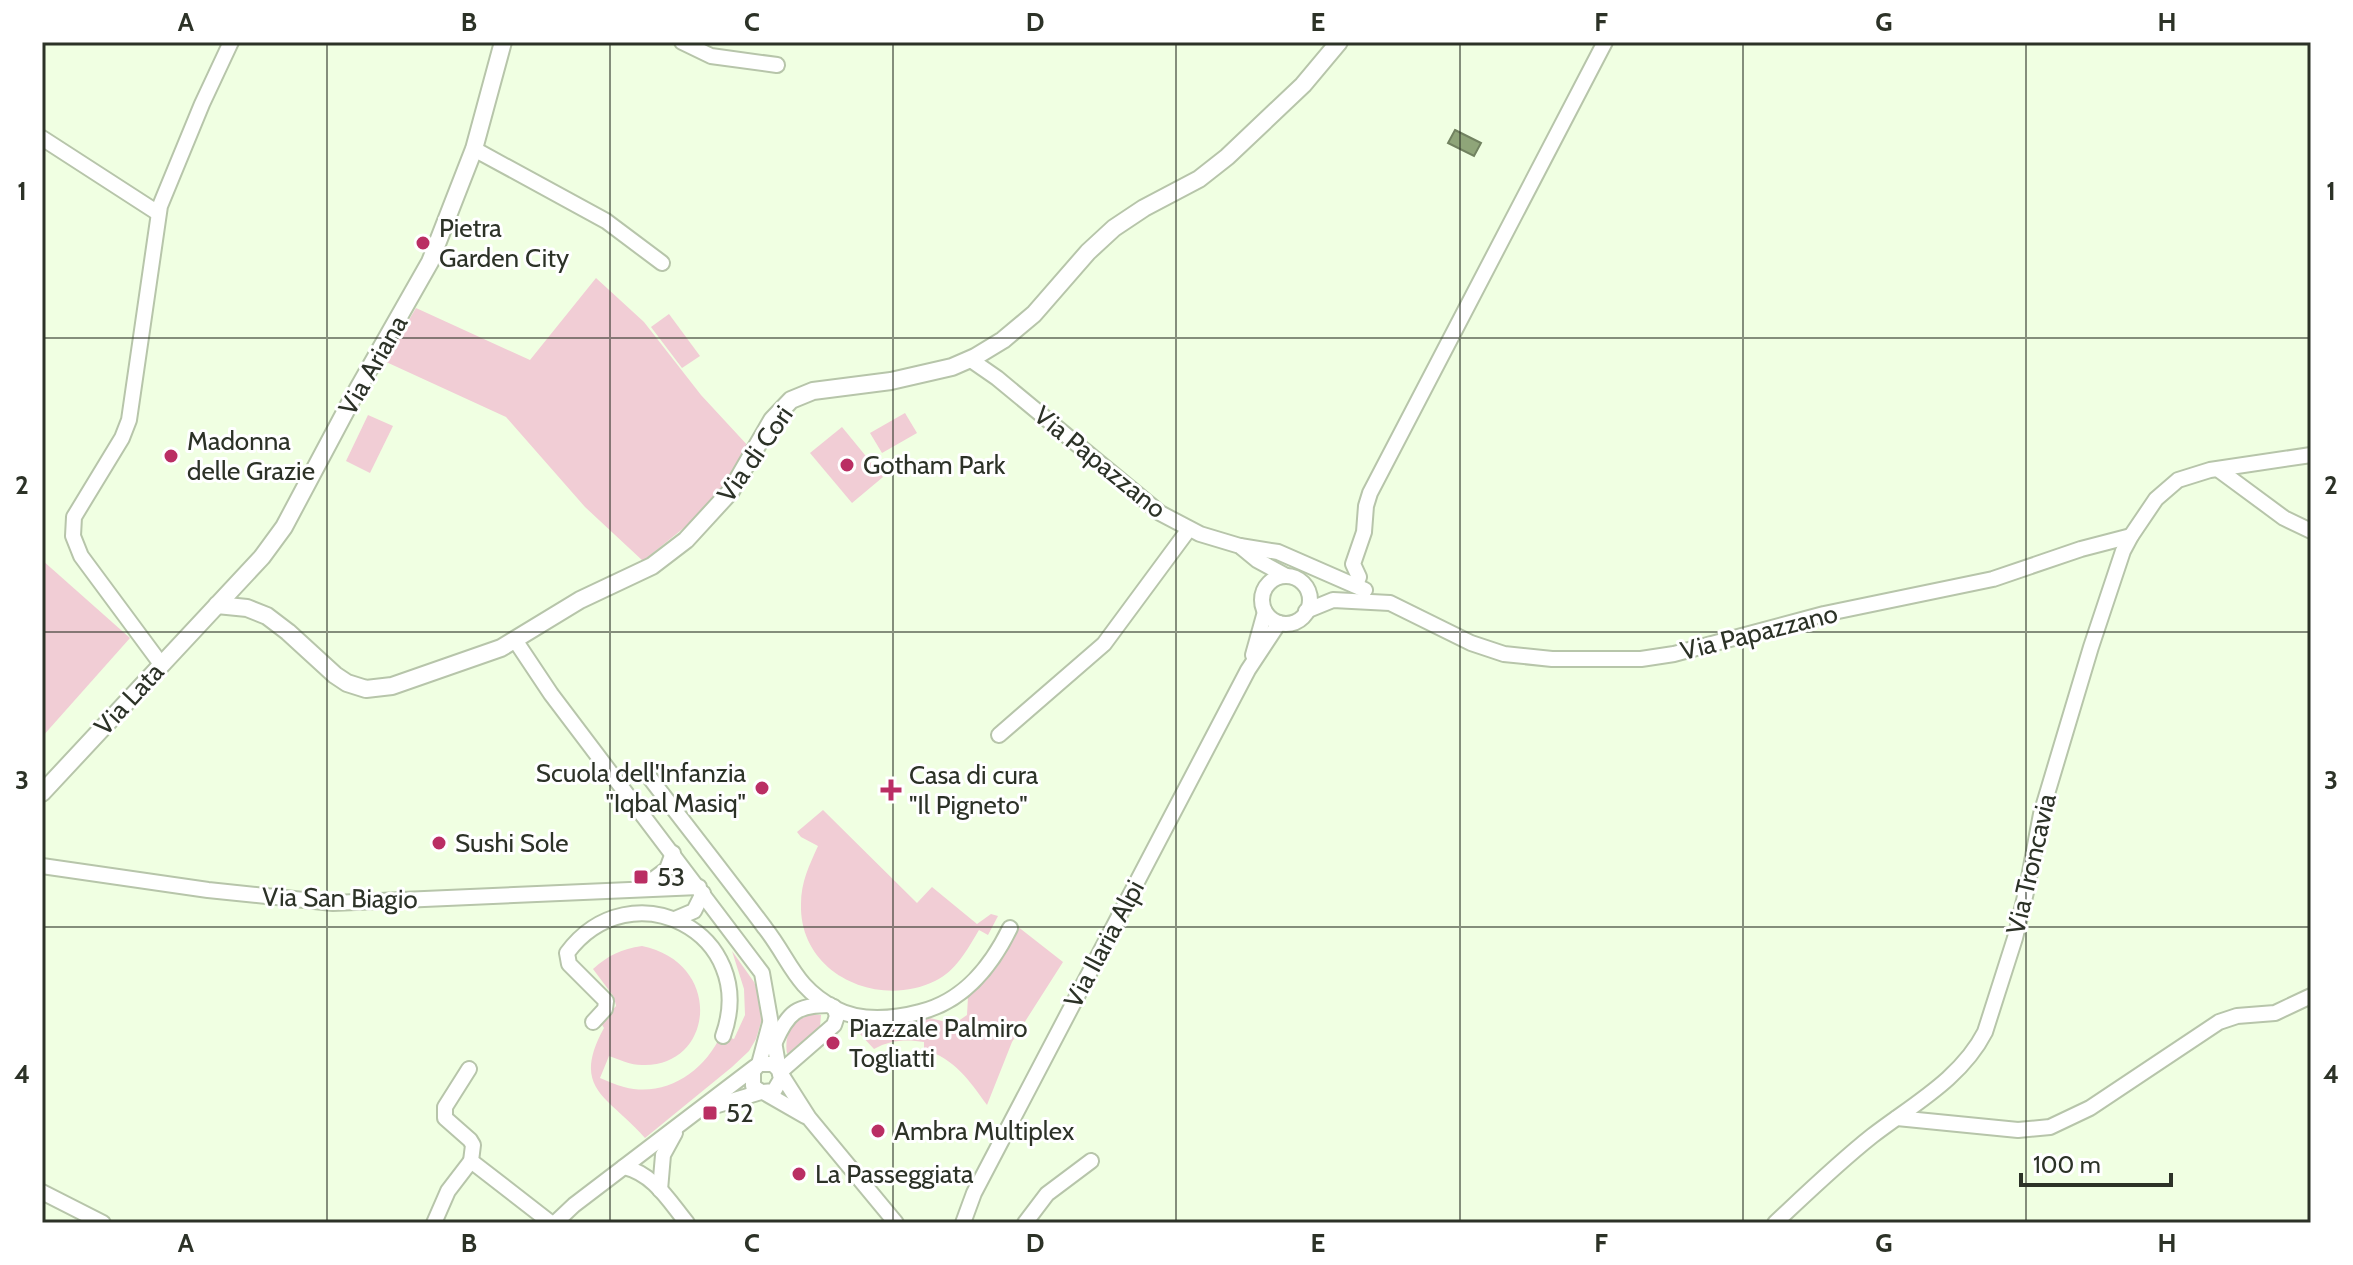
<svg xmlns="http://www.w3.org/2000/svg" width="2353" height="1265" font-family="Cabin,sans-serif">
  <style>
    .green { fill: #f1cdd5 }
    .water { fill: #8fa579; stroke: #718260; stroke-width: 2 }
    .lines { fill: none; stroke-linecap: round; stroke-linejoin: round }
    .minor-casing { stroke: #b7c5aa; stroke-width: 18 }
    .major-casing { stroke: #b7c5aa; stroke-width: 20 }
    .minor { stroke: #fff; stroke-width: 14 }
    .major { stroke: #fff; stroke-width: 16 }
    .grid { fill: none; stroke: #2c3227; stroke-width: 2; stroke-opacity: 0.55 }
    .poi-dot { fill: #ba2e63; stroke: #fff; stroke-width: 3 }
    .labels { text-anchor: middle; stroke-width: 6; stroke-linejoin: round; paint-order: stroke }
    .poi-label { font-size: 26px; fill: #2c3227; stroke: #fff; text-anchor: start }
    .street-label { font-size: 26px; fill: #2c3227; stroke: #fff }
    .neatline { fill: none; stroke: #2c3227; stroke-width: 3 }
    .grid-label { font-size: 26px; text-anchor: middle; font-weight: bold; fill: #2c3227 }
  </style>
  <rect width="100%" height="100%" fill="#f0ffe2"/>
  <g class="green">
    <path d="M596 278 644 322 701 395 750 448 729 486 706 510 643 561 585 507 506 417 384 361 416 308 530 360Z"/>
    <path d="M669 314 700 356 682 368 651 327Z"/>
    <path d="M905 413 917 433 882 453 870 433Z"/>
    <path d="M368 415 393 426 370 473 346 461Z"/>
    <path d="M842 427 883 477 852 503 810 453Z"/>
    <path d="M42 560 130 638 42 737Z"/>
    <path d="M823 810 917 903 932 887 977 924 991 914 998 916 988 935 979 930C967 950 956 971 935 981 878 1009 799 974 801 904 801 882 809 866 818 846L801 837 797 832Z"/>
    <path d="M1017 926 1063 962 1012 1042 987 1105C968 1079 956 1060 924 1049V1042C906 1039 890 1040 874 1049L860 1034 871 1026 905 1025 930 1018 954 1024 967 1015 968 997C994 974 1006 959 1017 926Z"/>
    <path d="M642 946C724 963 714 1065 645 1065 632 1066 621 1060 609 1056L600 1078C608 1081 616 1085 624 1087 665 1098 704 1072 721 1035L734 1039 745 1015 744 989 732 951 754 982 760 998 761 1022 756 1039 749 1051 732 1067 645 1138C609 1096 570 1090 604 1028L601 1023 616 1006 614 997 593 969C609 955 621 949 642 946Z"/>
    <path d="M811 1015H821L820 1027 787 1054C784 1035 791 1019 811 1015Z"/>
  </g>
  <path class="water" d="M1455 130 1481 143 1474 156 1448 143Z"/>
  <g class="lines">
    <defs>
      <g id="minor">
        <path d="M682 42 711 56 777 65"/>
        <path d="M42 138 158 213"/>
        <path d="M474 149 606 221 662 263"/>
        <path d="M971 360 997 378 1160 513 1200 534 1240 546 1257 560 1286 576"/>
        <path d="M2219 470 2284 518 2311 531"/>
        <path d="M1240 546 1278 552 1365 590"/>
        <circle cx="1286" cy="600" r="24"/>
        <path d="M1356 585 1359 577 1353 564 1364 532 1366 506 1370 493 1605 42"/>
        <path d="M1306 611 1333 600 1390 603 1471 643 1504 654 1552 659H1641L1674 654 1824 614 1993 579 2081 549 2131 536"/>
        <path d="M515 640 551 694 762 973 779 1070"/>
        <path d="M1253 655 1265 612"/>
        <path d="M161 664 81 556 73 536 74 517 122 438 129 420 160 206 202 104 231 42"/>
        <path d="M999 735 1104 644 1189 529"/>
        <path d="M650 778C688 828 727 877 765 928 791 961 794 987 836 1009 860 1022 894 1019 920 1012 964 1001 991 967 1010 928"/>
        <path d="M42 866 208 890 333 903 699 887"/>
        <path d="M643 887 667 869 673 853"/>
        <path d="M675 919 694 911 703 893"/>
        <path d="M593 1022 605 1009 606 1001 569 964 567 953C631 867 760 933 723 1036"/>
        <path d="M775 1042C788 1012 797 1005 830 1005"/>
        <path d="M759 1064 770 1023"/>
        <path d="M469 1069 445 1107V1118L470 1140 473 1145 471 1161 551 1223"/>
        <path d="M780 1072 834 1025 837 1016 834 1007"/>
        <path d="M781 1074 809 1118 896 1223"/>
        <path d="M765 1093 805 1116"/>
        <path d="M708 1108 761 1092 774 1091 781 1079 779 1070 773 1064H759L753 1071V1086L761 1092"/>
        <path d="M1897 1118 2018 1130 2050 1127 2090 1108 2219 1022 2237 1016 2275 1013 2311 996"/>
        <path d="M624 1167C654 1174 669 1201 687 1223"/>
        <path d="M660 1190 663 1155 675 1133"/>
        <path d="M42 1192 103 1223"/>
        <path d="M434 1223 448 1191 471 1161"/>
        <path d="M555 1223 574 1205 755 1067"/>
        <path d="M963 1223 974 1193 1248 670 1279 623"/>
        <path d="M1025 1223 1047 1194 1091 1161"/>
        <path d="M1775 1223C1807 1193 1838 1163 1872 1136 1912 1105 1961 1079 1985 1032L2015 938 2027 888 2041 814 2091 647 2123 551 2131 536 2156 499 2178 480 2210 470 2311 455"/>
      </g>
      <g id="major">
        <path d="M217 605 247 608 267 616 288 632 335 675 347 683 366 689 392 686 501 648 580 600 652 566 686 540 731 491 772 420 791 400 813 391 891 381 952 367 975 357 1003 340 1034 314 1088 252 1114 228 1144 208 1199 179 1227 157 1303 85 1339 42"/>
        <path d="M42 793 262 557 284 527 351 401 430 262 474 149 503 42"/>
      </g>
    </defs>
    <use href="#minor" class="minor-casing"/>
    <use href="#major" class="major-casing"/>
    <use href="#minor" class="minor"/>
    <use href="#major" class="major"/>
  </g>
  <path class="grid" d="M327 42V1223M610 42V1223M893 42V1223M1176 42V1223M1460 42V1223M1743 42V1223M2026 42V1223M42 338H2311M42 632H2311M42 927H2311"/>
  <g class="poi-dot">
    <circle cx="423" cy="243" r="8"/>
    <circle cx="171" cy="456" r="8"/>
    <circle cx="847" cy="465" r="8"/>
    <circle cx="762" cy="788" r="8"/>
    <path d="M887 778h8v8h8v8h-8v8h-8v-8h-8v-8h8z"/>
    <circle cx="439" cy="843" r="8"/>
    <rect x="633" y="869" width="16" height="16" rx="4"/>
    <circle cx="833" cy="1043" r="8"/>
    <rect x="702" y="1105" width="16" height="16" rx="4"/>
    <circle cx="878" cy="1131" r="8"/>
    <circle cx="799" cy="1174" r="8"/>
  </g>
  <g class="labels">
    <g class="poi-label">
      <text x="439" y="237">Pietra<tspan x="439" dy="30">Garden City</tspan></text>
      <text x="187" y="450">Madonna<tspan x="187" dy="30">delle Grazie</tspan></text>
      <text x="863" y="474">Gotham Park</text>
      <text x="746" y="782" text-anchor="end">Scuola dell'Infanzia<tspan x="746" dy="30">"Iqbal Masiq"</tspan></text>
      <text x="909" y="784">Casa di cura<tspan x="909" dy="30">"Il Pigneto"</tspan></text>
      <text x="455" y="852">Sushi Sole</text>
      <text x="657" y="886">53</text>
      <text x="849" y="1037">Piazzale Palmiro<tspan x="849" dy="30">Togliatti</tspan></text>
      <text x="726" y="1122">52</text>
      <text x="894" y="1140">Ambra Multiplex</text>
      <text x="815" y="1183">La Passeggiata</text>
    </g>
    <g class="street-label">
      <text transform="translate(373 365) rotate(-60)" y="9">Via Ariana</text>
      <text transform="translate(755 454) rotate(-55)" y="9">Via di Cori</text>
      <text transform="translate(1100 462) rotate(39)" y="9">Via Papazzano</text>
      <text transform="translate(1759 632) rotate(-14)" y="9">Via Papazzano</text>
      <text transform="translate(129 699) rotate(-47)" y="9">Via Lata</text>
      <text transform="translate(2031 864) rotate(-77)" y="9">Via Troncavia</text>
      <text transform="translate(340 898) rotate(1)" y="9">Via San Biagio</text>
      <text transform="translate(1104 944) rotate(-62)" y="9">Via Ilaria Alpi</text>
    </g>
  </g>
  <rect width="2353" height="1265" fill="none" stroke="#ffffff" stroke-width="88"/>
  <path d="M2021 1173v12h150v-12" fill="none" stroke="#2c3227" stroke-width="4"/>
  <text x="2033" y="1173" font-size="24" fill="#2c3227" stroke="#ffffff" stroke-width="6" paint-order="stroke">100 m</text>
  <rect x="44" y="44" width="2265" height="1177" class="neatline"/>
  <g class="grid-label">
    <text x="186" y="31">A</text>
    <text x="469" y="31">B</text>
    <text x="752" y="31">C</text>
    <text x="1035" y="31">D</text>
    <text x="1318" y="31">E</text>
    <text x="1601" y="31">F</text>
    <text x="1884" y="31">G</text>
    <text x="2167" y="31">H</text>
    <text x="22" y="200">1</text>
    <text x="2331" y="200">1</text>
    <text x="22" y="494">2</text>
    <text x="2331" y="494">2</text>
    <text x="22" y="789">3</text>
    <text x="2331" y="789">3</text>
    <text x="22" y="1083">4</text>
    <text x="2331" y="1083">4</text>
    <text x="186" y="1252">A</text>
    <text x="469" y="1252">B</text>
    <text x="752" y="1252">C</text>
    <text x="1035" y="1252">D</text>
    <text x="1318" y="1252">E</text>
    <text x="1601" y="1252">F</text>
    <text x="1884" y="1252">G</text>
    <text x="2167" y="1252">H</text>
  </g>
</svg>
